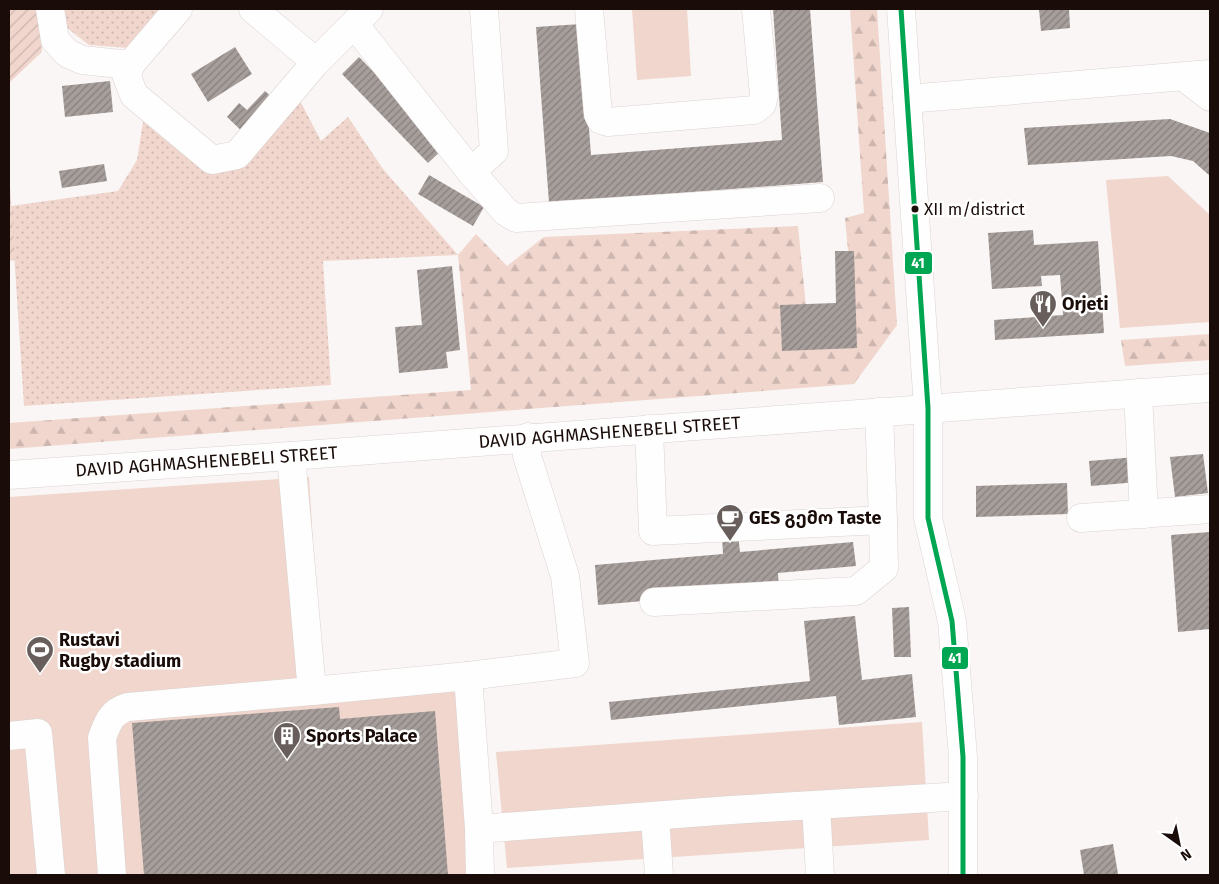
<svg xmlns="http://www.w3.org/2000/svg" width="1219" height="884" font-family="'Fira Sans','Noto Sans Georgian',sans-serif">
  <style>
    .grass { fill: url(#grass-dots) }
    .forest { fill: url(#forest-firs) }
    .park { fill: #f0d6cd }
    .garden { fill: url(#garden-furrows) }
    .building { fill: url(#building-hatch) }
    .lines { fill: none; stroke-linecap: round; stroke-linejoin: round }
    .minor-casing { stroke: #dbd2cf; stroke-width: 29 }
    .major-casing { stroke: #dbd2cf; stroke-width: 29 }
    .minor { stroke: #fefefe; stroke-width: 28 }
    .major { stroke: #fefefe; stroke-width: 28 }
    .bus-1-casing { stroke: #fff; stroke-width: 9 }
    .bus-1 { stroke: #00a651; stroke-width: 5 }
    .bus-dot { fill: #1a0d09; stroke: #fff; stroke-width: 2 }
    .labels { text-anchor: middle; stroke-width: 5; stroke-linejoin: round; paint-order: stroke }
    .bus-label { font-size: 17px; fill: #1a0d09; stroke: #fff; text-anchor: start }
    .poi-label { font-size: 18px; font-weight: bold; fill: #1a0d09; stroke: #fff; text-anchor: start }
    .street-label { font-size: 18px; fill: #1a0d09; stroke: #fff }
    .line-badge { stroke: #fff; stroke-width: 2 }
    .badge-label { font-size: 14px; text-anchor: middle; font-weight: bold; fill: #fff }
  </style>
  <defs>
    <pattern id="grass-dots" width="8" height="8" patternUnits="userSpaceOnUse" patternTransform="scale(1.25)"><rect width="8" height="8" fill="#f0d6cd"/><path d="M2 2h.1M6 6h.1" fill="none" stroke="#cdb6af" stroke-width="1.8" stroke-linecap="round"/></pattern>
    <pattern id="forest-firs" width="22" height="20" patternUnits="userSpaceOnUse" patternTransform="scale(1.25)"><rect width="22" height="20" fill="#f0d6cd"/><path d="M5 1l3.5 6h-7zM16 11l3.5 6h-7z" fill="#cdb6af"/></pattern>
    <pattern id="garden-furrows" width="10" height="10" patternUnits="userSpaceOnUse" patternTransform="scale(1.25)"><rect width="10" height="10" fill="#f0d6cd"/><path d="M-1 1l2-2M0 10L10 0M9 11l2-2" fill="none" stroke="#cdb6af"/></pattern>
    <pattern id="building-hatch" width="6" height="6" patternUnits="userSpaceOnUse" patternTransform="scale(1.25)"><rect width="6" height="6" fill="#a69e9b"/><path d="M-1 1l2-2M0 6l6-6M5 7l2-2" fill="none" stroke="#867f7d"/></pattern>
  </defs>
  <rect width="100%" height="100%" fill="#faf6f5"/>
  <g class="grass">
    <path d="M63 9H162L128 48 89 45 67 28Z"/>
    <path d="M297 95 321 141 348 117 383 169 458 255 323 261 331 385 24 406 11 206 118 191 137 160 144 116 208 167Z"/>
  </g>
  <g class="forest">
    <path d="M850 9H877L897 325 854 384 9 449V423L471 390 458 255 476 234 507 266 544 237 798 226 806 307 853 305 845 218 864 213Z"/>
    <path d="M1210 334V360L1125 366 1121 340Z"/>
  </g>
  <g class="park">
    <path d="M632 9H687L691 76 637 80Z"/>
    <path d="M1168 176 1210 215V322L1120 328 1106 180Z"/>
    <path d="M309 477 322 691 475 682 487 875H9V497Z"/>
    <path d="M922 722 929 840 507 868 496 752Z"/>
  </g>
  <g class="garden">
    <path d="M9 9H38L42 52 9 83Z"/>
    <path d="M9 171 15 260 9 261Z"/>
  </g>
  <g class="building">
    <path d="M773 9H810L823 182 549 203 536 27 581 24 591 155 782 140Z"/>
    <path d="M1039 9H1069L1070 28 1041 31Z"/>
    <path d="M235 47 252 74 208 102 191 74Z"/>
    <path d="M359 57 446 146 428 163 342 74Z"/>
    <path d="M110 81 113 112 65 117 62 86Z"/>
    <path d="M265 91 278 103 247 136 227 117 239 103 247 110Z"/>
    <path d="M1170 119 1210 133V176L1193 161 1171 156 1028 165 1024 128Z"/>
    <path d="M104 164 107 181 62 188 59 171Z"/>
    <path d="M429 175 484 207 473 226 418 194Z"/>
    <path d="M1033 230 1034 245 1098 241 1104 333 995 340 994 320 1063 315 1060 275 1041 276 1042 286 992 289 988 233Z"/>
    <path d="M835 251H854L857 348 782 351 780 305 836 303Z"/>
    <path d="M452 266 460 350 446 352 448 368 399 373 395 327 422 325 417 270Z"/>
    <path d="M1203 454 1208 493 1175 497 1170 457Z"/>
    <path d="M1136 457 1138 482 1091 486 1089 461Z"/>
    <path d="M1067 483 1068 514 976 517V486Z"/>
    <path d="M1210 532V629L1178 632 1171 535Z"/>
    <path d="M738 534 740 552 853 542 856 566 778 573 779 589 598 605 595 565 723 554 722 535Z"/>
    <path d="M909 607 911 657H894L892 608Z"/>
    <path d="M855 616 862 680 912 674 916 717 839 725 836 696 611 720 609 702 810 681 804 621Z"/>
    <path d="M339 707 340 719 435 711 448 875H144L132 723Z"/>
    <path d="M1113 844 1118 874 1084 875 1080 850Z"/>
  </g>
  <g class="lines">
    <defs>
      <g id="minor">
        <path d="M50 9 55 40 67 53 82 60 130 65"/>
        <path d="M178 9 130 65 127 77 134 95 212 160 237 155 316 62 369 9"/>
        <path d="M253 9 316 62"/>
        <path d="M589 9 598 114 601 120 608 122 754 110 762 104 764 95 756 9"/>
        <path d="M901 9 928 408V518L952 621 963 757V875"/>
        <path d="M354 24 471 172 506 212 516 218 820 198"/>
        <path d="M1184 77 1210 97"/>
        <path d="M907 99 1210 74"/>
        <path d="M471 172 494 151 484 9"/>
        <path d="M1138 393 1144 514"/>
        <path d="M649 429 653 531 883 520 879 412"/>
        <path d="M291 456 312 691 468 676 479 829 480 875"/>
        <path d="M1081 518 1210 509"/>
        <path d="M654 602 856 591 884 568 883 520"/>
        <path d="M468 676 575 663 565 576 527 456 528 437"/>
        <path d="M9 736 38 733 51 875"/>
        <path d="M816 806 820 875"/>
        <path d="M655 817 659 875"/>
        <path d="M479 829 731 810 964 796"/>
        <path d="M112 875 102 738C108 722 111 712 128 707L312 691"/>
      </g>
      <g id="major">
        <path id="s1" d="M9 475 291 456 1210 388"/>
      </g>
    </defs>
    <use href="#minor" class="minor-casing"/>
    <use href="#major" class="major-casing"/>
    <use href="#minor" class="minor"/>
    <use href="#major" class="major"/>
    <defs>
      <path id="bus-1" d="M901 9 928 408V518L952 621 963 757V875"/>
    </defs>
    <use href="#bus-1" class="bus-1-casing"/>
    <use href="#bus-1" class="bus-1"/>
  </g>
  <defs>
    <symbol id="restaurant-pin" viewBox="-11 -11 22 30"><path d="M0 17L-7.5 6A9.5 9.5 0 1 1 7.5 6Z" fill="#685f5c" stroke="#fff"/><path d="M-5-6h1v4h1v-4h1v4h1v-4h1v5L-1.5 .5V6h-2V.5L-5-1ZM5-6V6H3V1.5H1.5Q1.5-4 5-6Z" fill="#fff"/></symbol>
    <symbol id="cafe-pin" viewBox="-11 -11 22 30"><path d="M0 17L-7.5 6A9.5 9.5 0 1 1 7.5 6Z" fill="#685f5c" stroke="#fff"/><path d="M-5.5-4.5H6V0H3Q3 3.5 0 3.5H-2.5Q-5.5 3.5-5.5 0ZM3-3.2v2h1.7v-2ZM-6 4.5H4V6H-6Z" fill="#fff"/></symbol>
    <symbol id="stadium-pin" viewBox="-11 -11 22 30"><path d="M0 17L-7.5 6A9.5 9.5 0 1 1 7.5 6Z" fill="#685f5c" stroke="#fff"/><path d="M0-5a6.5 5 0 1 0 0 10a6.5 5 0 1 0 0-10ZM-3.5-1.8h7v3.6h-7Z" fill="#fff"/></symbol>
    <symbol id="building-pin" viewBox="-11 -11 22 30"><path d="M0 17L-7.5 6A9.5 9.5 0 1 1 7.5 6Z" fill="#685f5c" stroke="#fff"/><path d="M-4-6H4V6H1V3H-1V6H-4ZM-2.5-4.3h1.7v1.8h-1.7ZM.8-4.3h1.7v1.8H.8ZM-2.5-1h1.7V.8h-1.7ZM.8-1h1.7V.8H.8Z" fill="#fff"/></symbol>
  </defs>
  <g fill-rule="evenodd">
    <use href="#restaurant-pin" x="1027" y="288" width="32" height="43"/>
    <use href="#cafe-pin" x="714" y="502" width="32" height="43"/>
    <use href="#stadium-pin" x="24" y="634" width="32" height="43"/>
    <use href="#building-pin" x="271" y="720" width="32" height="43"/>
  </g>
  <circle class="bus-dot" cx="915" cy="209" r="4.5"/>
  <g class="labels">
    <g class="bus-label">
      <text x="924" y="215">XII m/district</text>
    </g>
    <g class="poi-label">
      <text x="1062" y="310">Orjeti</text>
      <text x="749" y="524">GES გემო Taste</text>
      <text x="59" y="646">Rustavi<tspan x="59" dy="21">Rugby stadium</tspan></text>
      <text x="306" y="742">Sports Palace</text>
    </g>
    <g class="street-label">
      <text dy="6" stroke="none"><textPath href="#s1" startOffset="602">DAVID AGHMASHENEBELI STREET</textPath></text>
      <text dy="6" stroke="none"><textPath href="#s1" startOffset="198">DAVID AGHMASHENEBELI STREET</textPath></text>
    </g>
  </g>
  <g class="line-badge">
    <rect x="904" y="251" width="29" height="24" rx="5" fill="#00a651"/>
    <rect x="941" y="646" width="28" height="24" rx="5" fill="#00a651"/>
  </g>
  <g class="badge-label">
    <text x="918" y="268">41</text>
    <text x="955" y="663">41</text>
  </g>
  <rect width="1219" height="884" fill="none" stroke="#1a0d09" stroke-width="20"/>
  <g transform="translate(1179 844) rotate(147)" stroke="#ffffff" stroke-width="4" paint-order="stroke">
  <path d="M0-4L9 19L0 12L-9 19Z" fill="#1a0d09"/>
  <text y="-8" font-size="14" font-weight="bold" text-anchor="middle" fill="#1a0d09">N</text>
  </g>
</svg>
